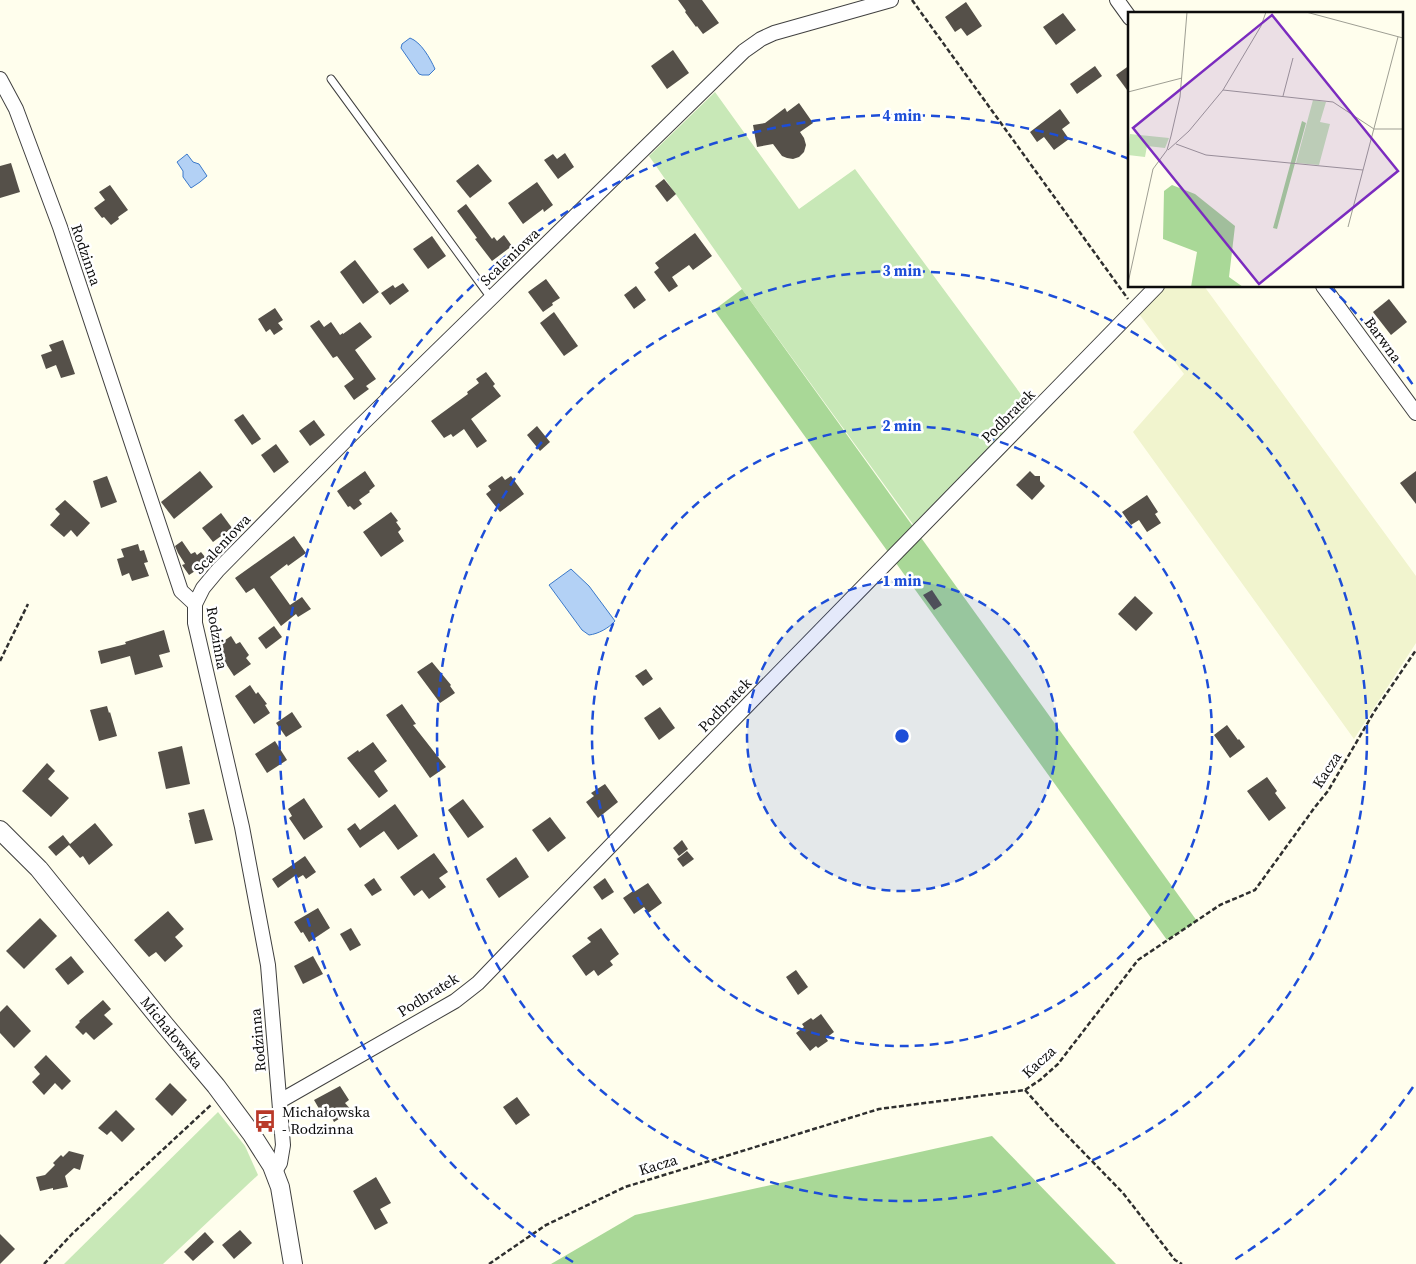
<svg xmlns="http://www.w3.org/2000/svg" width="1416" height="1264" font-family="'Source Serif 4',serif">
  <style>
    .farmland { fill: #f1f4ce }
    .green { fill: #c8e8b7 }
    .forest { fill: #a9d897 }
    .water { fill: #b3d1f5; stroke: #3b79ca }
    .building { fill: #555049 }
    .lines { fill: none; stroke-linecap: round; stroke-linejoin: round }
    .service-casing { stroke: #404040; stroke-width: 9 }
    .minor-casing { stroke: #404040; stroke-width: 16 }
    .tertiary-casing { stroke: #404040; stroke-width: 20 }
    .path { stroke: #2f2f2f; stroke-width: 2.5; stroke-dasharray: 5 2.5; stroke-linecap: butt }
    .service { stroke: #fff; stroke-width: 7 }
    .minor { stroke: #fff; stroke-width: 14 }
    .tertiary { stroke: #fff; stroke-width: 18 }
    .ring { fill: none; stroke: #1d4ed8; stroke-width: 2.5; stroke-dasharray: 9 6 }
    .labels { text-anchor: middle; stroke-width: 5; stroke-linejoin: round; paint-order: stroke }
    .street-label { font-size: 15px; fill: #0d0d0d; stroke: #fff }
    .poi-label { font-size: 15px; fill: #0d0d0d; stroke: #fff; text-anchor: start }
    .inset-road { fill: none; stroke: #9e9e93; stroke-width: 1 }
    .view { fill: #7b2cbf; fill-opacity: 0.15; stroke: #7b2cbf; stroke-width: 2.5 }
    .inset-edge { fill: none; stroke: #0d0d0d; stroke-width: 2.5 }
    .centre { fill: #1d4ed8; stroke: #fff; stroke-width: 2.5 }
    .ring-label { font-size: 15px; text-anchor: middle; font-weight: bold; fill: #1d4ed8; stroke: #fff; stroke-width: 5; stroke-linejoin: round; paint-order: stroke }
  </style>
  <rect width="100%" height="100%" fill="#fffeed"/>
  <path class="farmland" d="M1165 286H1204L1416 576V643L1354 739 1133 432 1184 374 1139 314Z"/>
  <g class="green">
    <path d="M715 92 799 209 855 169 1031 408 915 527 742 289 649 156Z"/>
    <path d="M218 1112 245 1146 258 1175 163 1264H64Z"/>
  </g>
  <g class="forest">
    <path d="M742 289 1197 921 1167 940 714 310Z"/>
    <path d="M992 1136 1116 1264H551L635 1215Z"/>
  </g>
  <g class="water">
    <path d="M410 38C421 42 430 58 435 69L429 75H422L419 74 401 48 402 44Z"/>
    <path d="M187 154 193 162 199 164 207 176 200 182 191 188 183 177V171L177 162Z"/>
    <path d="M571 569 589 586 615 621C609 628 598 634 589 635L582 630 549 585Z"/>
  </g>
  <g class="building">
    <path d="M678 0H702L719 23 703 34 697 26 696 27 685 12 686 11Z"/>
    <path d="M966 2 982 26 967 36 961 28 955 32 945 17Z"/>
    <path d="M1063 13 1076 30 1056 45 1043 27Z"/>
    <path d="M673 50 689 73 667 89 651 66Z"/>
    <path d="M1130 65V94L1116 75Z"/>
    <path d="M1095 66 1102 76 1077 94 1070 84Z"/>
    <path d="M799 103 813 123 800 132 804 138 806 145 804 152 799 157 793 159 787 158 782 156 773 144 757 147 753 125 765 123 785 108 787 112Z"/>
    <path d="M1060 109 1070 123 1062 129 1069 139 1054 150 1044 137 1037 142 1030 132Z"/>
    <path d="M565 153 574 167 558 179 544 160 553 154 557 159Z"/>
    <path d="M11 163 20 192 0 198V166Z"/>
    <path d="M478 164 492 181 470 198 456 181Z"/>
    <path d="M664 179 676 194 667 202 655 186Z"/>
    <path d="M537 182 553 205 544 212 543 209 523 224 508 203Z"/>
    <path d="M110 185 128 210 118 217 119 219 111 225 104 217 102 218 94 208 105 200 99 192Z"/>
    <path d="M466 204 492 239 494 237 497 241 504 235 512 246 492 261 475 239 477 238 457 211Z"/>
    <path d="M695 233 712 256 693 270 689 265 672 277 678 286 669 292 654 272 659 268 655 263Z"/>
    <path d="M432 236 446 256 428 269 413 249Z"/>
    <path d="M355 260 379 292 363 304 340 272Z"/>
    <path d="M546 279 560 298 552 303 553 305 543 312 528 292Z"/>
    <path d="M403 283 409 291 390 305 381 293 393 285 395 288Z"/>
    <path d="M636 286 646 300 634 309 624 295Z"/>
    <path d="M1389 299 1407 322 1391 335 1373 312Z"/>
    <path d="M275 308 283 320 278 323 283 329 274 335 270 329 266 332 258 319Z"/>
    <path d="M554 312 578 346 564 356 540 323Z"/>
    <path d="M319 320 324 327 331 322 340 335 343 333V334L360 322 372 337 355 350 376 379 366 386 369 389 354 400 344 386 354 379 337 356 333 358 310 326Z"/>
    <path d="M63 340 75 374 61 378 56 365 46 369 41 355 52 351 49 345Z"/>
    <path d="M486 372 495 384 493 386 501 396 471 419 487 441 477 448 464 429 453 437 451 434 444 438 431 421 468 394 467 392 479 383 476 379Z"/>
    <path d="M243 414 261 439 252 445 234 420Z"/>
    <path d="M314 420 325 435 310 446 299 431Z"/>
    <path d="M537 426 550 442 540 451 527 435Z"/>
    <path d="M276 444 289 462 274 473 261 455Z"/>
    <path d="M200 471 213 487 174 519 161 502Z"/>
    <path d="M365 471 375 486 369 491 370 492 359 500 362 504 354 510 350 506 348 507 337 491Z"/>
    <path d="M1030 471 1035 476H1040V481L1045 486 1032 500 1016 485Z"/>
    <path d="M1416 471V504L1400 483Z"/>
    <path d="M107 476 117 502 101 508 93 481Z"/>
    <path d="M502 476 505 480 511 476 524 494 500 512 486 494 491 490 488 486Z"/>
    <path d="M1147 495 1158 512 1155 514 1161 523 1147 532 1139 520 1131 525 1122 512Z"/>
    <path d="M65 500 90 523 77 537 71 530 64 537 50 525 60 514 55 509Z"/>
    <path d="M391 512 398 521 396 522 401 529 398 532 404 541 381 557 363 532Z"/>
    <path d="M221 513 232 528 213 542 202 528Z"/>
    <path d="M294 536 306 553 288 566 287 564 270 577 290 605 302 597 311 609 298 617 296 614 281 626 254 588 246 593 235 578Z"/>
    <path d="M182 541 191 554 195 552 197 555 201 552 209 562 189 575 182 565 185 564 178 553 175 546Z"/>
    <path d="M138 544 140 551 144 550 148 562 144 563 149 576 132 581 129 573 122 576 117 559 124 557 121 549Z"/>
    <path d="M932 590 942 605 934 610 923 595Z"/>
    <path d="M1135 596 1153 613 1136 631 1118 614Z"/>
    <path d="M274 626 282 637 266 649 258 638Z"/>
    <path d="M164 630 170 652 159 655 163 667 135 675 130 656 101 664 98 651 126 644 125 642Z"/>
    <path d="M231 636 236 644 240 642 249 655 246 658 251 664 234 676 215 647Z"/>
    <path d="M432 662 451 685 450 686 455 693 440 703 417 672Z"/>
    <path d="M646 669 653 679 643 686 635 676Z"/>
    <path d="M250 685 256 694 258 692 267 704 265 705 270 713 254 724 235 696Z"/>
    <path d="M402 704 416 724 413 725 446 767 430 778 386 715Z"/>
    <path d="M107 706 109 713 110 712 117 736 99 741 90 710Z"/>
    <path d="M660 707 675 728 659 740 644 718Z"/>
    <path d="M292 712 302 727 286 737 276 723Z"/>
    <path d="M1227 725 1238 740 1239 739 1245 747 1230 758 1214 735Z"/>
    <path d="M275 741 287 760 267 773 255 754Z"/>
    <path d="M373 742 387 761 374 771 388 791 379 798 347 758 358 750 359 752Z"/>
    <path d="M182 746 190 784 166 789 158 752Z"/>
    <path d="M47 763 55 771 48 779 69 798 51 817 22 791Z"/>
    <path d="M1267 777 1277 791 1275 793 1286 808 1269 821 1247 791Z"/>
    <path d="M605 784 618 802 598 818 586 802 594 796 591 793Z"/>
    <path d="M304 798 323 827 304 840 289 818 292 816 288 809Z"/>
    <path d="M463 799 484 827 468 838 448 810Z"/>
    <path d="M395 804 418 836 398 850 384 831 360 848 347 829 355 823 360 830Z"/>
    <path d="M204 809 213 840 195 844 189 820H190L188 813Z"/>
    <path d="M550 817 566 838 548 852 532 830Z"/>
    <path d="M95 823 113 845 89 865 83 856 80 858 69 845 56 856 48 847 63 835 70 844Z"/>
    <path d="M682 840 688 849 679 856 673 848Z"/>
    <path d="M687 851 694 859 683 867 677 859Z"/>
    <path d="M434 853 448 872 439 878 446 887 429 899 422 890 414 896 400 877Z"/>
    <path d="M305 856 316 872 306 879 303 875 298 878 296 875 278 888 272 879Z"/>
    <path d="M516 857 529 877 499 898 486 879Z"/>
    <path d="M374 878 382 890 372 896 364 885Z"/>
    <path d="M605 878 614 892 602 900 593 887Z"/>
    <path d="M648 883 662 903 648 913 644 907 634 914 623 898 633 891 634 892Z"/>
    <path d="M318 908 330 928 309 942 303 932 301 933 294 922Z"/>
    <path d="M168 911 184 929 175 937 183 946 165 962 156 952 149 957 134 940Z"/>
    <path d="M40 918 57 936 24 969 6 951Z"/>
    <path d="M351 928 361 945 350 951 340 934Z"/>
    <path d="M601 928 619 954 610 961 613 965 598 976 594 970 586 976 572 956 591 942 587 938Z"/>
    <path d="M71 956 84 972 68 985 55 969Z"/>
    <path d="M313 956 323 974 303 984 294 966Z"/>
    <path d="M796 970 808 987 798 995 786 977Z"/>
    <path d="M103 1000 111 1009 104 1015 113 1024 94 1040 86 1032 83 1035 75 1027 80 1022 79 1021Z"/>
    <path d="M7 1005 31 1031 14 1048 0 1033V1012Z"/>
    <path d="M821 1014 834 1032 826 1038 828 1041 818 1048 816 1046 810 1051 796 1033 804 1027 802 1024 811 1018 813 1020Z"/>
    <path d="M46 1055 71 1081 62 1090 55 1083 44 1095 32 1082 40 1074 34 1067Z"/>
    <path d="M170 1083 187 1100 172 1116 155 1099Z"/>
    <path d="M340 1086 349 1100 345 1103 352 1111 334 1122 327 1108 321 1112 314 1100Z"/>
    <path d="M517 1097 530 1115 516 1125 503 1107Z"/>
    <path d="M116 1110 135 1129 122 1142 111 1131 107 1135 98 1128Z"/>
    <path d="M69 1151 84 1155 80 1170 74 1168 65 1176 68 1187 53 1190V1188L40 1191 36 1177 45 1175 55 1165 53 1163 61 1155 63 1157Z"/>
    <path d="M376 1177 391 1203 380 1209 388 1223 375 1230 353 1191Z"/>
    <path d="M240 1230 252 1243 234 1259 222 1245Z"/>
    <path d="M205 1232 214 1242 193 1261 184 1252Z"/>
    <path d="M0 1234 15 1249 0 1264Z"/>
  </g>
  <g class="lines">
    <defs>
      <g id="service">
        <path d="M331 79 491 298"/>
        <path d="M251 1133 265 1121 281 1115"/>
      </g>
      <g id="minor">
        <path d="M1117 0 1130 18"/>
        <path d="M0 79 16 109 60 227 181 591 195 604"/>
        <path d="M1323 286 1416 413"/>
        <path d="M280 1101 455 1001 478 983 649 806 1157 286"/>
        <path d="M275 1171 280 1163 283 1145 268 965 242 827 195 623V604L203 588 218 570 352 434 744 51 761 39 774 33 891 0"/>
      </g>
      <g id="tertiary">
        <path id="s1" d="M0 830 39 869 164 1024 216 1086 251 1133 272 1166 280 1187 293 1264"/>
      </g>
    </defs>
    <use href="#service" class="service-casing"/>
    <use href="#minor" class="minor-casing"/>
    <use href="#tertiary" class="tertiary-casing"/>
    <g class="path">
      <path d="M912 0 1128 299"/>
      <path d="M0 661 28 604"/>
      <path d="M1025 1090 1050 1118 1123 1193 1175 1260 1182 1264"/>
      <path d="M44 1264 72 1234 212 1104"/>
      <path d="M489 1264 546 1225 625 1187 879 1109 1025 1090 1040 1080 1058 1064 1138 960 1220 905 1255 890 1315 807 1328 791 1374 712 1416 650"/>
    </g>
    <use href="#service" class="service"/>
    <use href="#minor" class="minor"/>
    <use href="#tertiary" class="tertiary"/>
  </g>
  <circle cx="902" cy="736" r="155" fill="#1d4ed8" fill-opacity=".12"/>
  <g class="ring">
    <circle cx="902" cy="736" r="155"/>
    <circle cx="902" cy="736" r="310"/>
    <circle cx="902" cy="736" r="465"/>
    <path d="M1413 1087A620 620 0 0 1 1231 1262M573 1262A620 620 0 0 1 1129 159M1329 286A620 620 0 0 1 1413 385"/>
  </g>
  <defs>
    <symbol id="bus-bare" viewBox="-9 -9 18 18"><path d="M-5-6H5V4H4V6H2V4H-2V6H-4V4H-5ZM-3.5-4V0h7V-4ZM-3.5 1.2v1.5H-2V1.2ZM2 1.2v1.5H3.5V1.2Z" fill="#b93928" stroke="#fff" stroke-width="2.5" paint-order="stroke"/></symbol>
  </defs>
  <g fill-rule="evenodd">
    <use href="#bus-bare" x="249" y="1105" width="32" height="32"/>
  </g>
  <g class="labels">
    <g class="street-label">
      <text transform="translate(86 255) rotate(71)" y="5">Rodzinna</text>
      <text transform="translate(510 257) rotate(-44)" y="5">Scaleniowa</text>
      <text transform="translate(1383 340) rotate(54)" y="5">Barwna</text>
      <text transform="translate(1008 416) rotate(-45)" y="5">Podbratek</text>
      <text transform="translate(222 544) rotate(-47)" y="5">Scaleniowa</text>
      <text transform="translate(217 638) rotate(80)" y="5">Rodzinna</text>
      <text transform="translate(725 705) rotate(-46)" y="5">Podbratek</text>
      <text transform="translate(1327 770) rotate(-57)" y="5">Kacza</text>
      <text transform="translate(428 995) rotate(-32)" y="5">Podbratek</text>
      <text dy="5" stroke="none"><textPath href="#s1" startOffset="266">Michałowska</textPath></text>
      <text transform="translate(258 1040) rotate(-95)" y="5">Rodzinna</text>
      <text transform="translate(1039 1062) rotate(-43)" y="5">Kacza</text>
      <text transform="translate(658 1165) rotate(-17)" y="5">Kacza</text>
    </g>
    <g class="poi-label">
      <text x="282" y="1117">Michałowska<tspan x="282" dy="17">- Rodzinna</tspan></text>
    </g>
  </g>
  <g transform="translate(1128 12)">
    <rect width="275" height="275" fill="#fffeed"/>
    <path d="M185 88 198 90 192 110 202 112 191 153 168 151ZM2 122 41 126 37 136 19 134 17 145 0 143Z" fill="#c8e8b7"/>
    <path d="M174 109 178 111 149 217 145 216ZM44 173 67 182 107 214 101 265 115 275H63L69 240 35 227 36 179Z" fill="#a9d897"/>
    <path class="inset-road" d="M178 0 275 26M95 78 205 90 246 117H275M0 80 54 66M155 84 165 46M48 132 78 143 235 158M40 138 61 119 95 78 133 14 138 0M220 215 270 25M0 271 25 157 39 138 43 124 52 85 59 0"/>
    <path class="view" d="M144 3 270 159 131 272 5 116Z"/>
    <rect width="275" height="275" class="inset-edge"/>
  </g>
  <circle cx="902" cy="736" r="8" class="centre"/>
  <g class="ring-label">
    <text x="902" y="121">4 min</text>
    <text x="902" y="276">3 min</text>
    <text x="902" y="431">2 min</text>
    <text x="902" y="586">1 min</text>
  </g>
</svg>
